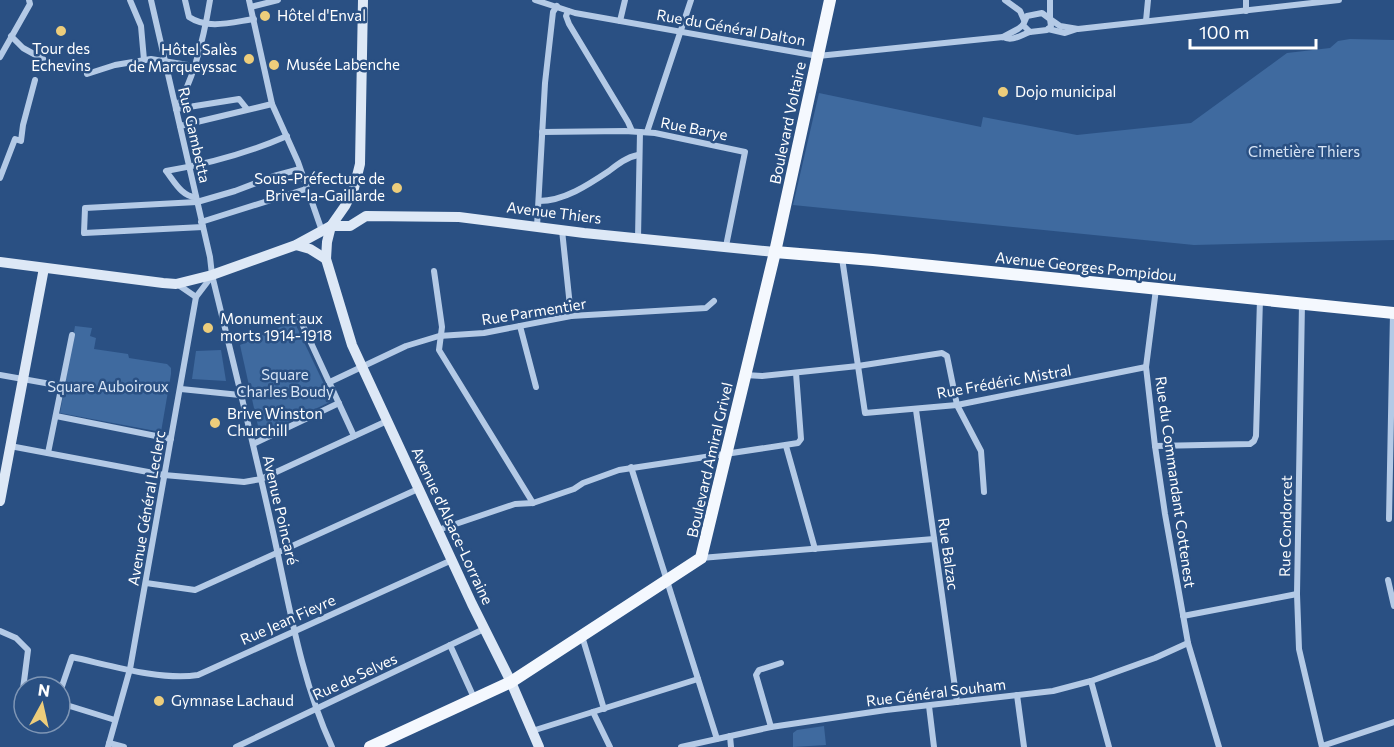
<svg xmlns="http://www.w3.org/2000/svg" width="1394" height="747" font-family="Commissioner,sans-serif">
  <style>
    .green { fill: #3f6a9f }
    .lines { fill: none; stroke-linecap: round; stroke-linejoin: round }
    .street { stroke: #b4cae6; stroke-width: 6 }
    .secondary { stroke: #dde8f6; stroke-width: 10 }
    .primary { stroke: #f4f8fe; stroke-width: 12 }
    .poi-dot { fill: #edcd7b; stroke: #2a5083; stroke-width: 2 }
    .labels { text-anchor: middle; stroke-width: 5; stroke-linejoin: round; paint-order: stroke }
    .poi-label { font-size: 15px; fill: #fff; stroke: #2a5083; text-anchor: start }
    .street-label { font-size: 15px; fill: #fff; stroke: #2a5083 }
    .park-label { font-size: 15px; fill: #d7e4f5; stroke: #2a5083 }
  </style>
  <rect width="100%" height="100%" fill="#2a5083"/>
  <g class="green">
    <path d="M1350 39 1394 40V240L1194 245 793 205 819 93 981 127 983 117 1077 135 1191 123 1287 53 1330 48 1338 41Z"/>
    <path d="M294 321 332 401 260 435 240 345Z"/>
    <path d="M75 326 92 328 90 336 96 338 94 349 128 354 129 358 167 364 171 368V374L161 432 60 413Z"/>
    <path d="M221 350 226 381 192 379 196 351Z"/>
    <path d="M824 726 826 745 793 747V733L797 730Z"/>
  </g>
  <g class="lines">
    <g class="street">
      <path d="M130 0 141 26 144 60"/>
      <path d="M151 0 210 257 212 275C233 361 254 446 273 532 289 604 301 680 332 747"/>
      <path d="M185 0 189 17C208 30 233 22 254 19"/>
      <path d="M249 0 272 104 298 162 322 231"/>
      <path d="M535 0 575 13 818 56 1003 37C1012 42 1021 35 1030 32"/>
      <path d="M1005 0 1020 11 1024 20"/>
      <path d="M1050 0V19L1060 26 1078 29 1339 0"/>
      <path d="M251 7 278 0"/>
      <path d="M568 11 566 16 569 24 628 122 632 131"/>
      <path d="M1246 11V0"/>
      <path d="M1042 13 1050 19 1051 26 1047 30 1030 32 1023 25 1027 16Z"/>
      <path d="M620 21 625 0"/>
      <path d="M1146 21 1148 0"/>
      <path d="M1048 29 1065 33 1077 29"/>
      <path d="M11 36 23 48 43 59"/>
      <path d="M1003 37 1018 29 1023 25"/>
      <path d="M0 57 30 4 29 0"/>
      <path d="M87 74 115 65 151 59 194 66"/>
      <path d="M176 109C195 77 204 37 210 0"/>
      <path d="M176 109 239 99 247 109"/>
      <path d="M180 126 272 104"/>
      <path d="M542 132 625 131 655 133 745 152 726 246"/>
      <path d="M647 132 691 0"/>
      <path d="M0 178 15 139 21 141 23 125 35 80"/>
      <path d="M196 197C182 197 174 181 166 171 208 164 248 153 287 136"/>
      <path d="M539 201C564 201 588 185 609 171 618 164 627 157 638 155"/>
      <path d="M201 222 306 189"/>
      <path d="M537 226 545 83 553 12 557 6"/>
      <path d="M203 227 84 233 85 208 197 202 235 191 274 176 300 169"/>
      <path d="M562 230 571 316"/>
      <path d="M638 238 640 132"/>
      <path d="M842 258 865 413 957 405 1146 367"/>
      <path d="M434 271 442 327 439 350 533 503"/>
      <path d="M177 284 196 297"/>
      <path d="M1156 289 1146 367 1155 446 1165 514 1188 643 1219 747"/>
      <path d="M1302 303 1297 594 1299 649 1322 747"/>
      <path d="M299 317 354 436"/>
      <path d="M520 326 536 387"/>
      <path d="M0 375 62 386"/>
      <path d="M745 375 762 376 858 366 942 353 947 356 957 405 981 451 984 492"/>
      <path d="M332 381 406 346 439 336 484 333 571 316 706 308 714 301"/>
      <path d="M181 389 240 395"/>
      <path d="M916 410 957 702"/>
      <path d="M56 416 171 439"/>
      <path d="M253 444 339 403"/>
      <path d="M10 446 164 475 244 482 261 479 387 421"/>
      <path d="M786 446 815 549"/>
      <path d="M1155 446 1250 444 1254 441 1256 436 1260 299"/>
      <path d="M48 453 72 335"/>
      <path d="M631 467 717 739"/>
      <path d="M1389 519 1393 313"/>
      <path d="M438 530 515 504 533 503 574 489 583 483 619 470 798 443 801 439 796 373"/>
      <path d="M701 558 934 539"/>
      <path d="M1388 580 1394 606"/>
      <path d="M146 583 195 590 418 489"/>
      <path d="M1183 616 1297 594"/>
      <path d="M0 631 16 638 28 650 22 697 24 698"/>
      <path d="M582 636 604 709"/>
      <path d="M450 645 475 700"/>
      <path d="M1091 681 1109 747"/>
      <path d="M60 692 72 657C109 665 161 681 198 675L452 560"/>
      <path d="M1017 695 1024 747"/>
      <path d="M60 703 115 720"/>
      <path d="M929 706 934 747"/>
      <path d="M593 712 610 747"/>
      <path d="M771 727 756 675 759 670 781 663"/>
      <path d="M532 731 698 679"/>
      <path d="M730 736 731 747"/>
      <path d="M109 743 124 747"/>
      <path d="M1322 746 1394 722"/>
      <path d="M108 747 130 669 196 297 212 276"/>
      <path d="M236 747 484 629"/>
      <path d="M681 747 771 727 886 710 1053 691 1091 681 1155 658 1188 643"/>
    </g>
    <g class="secondary">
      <path d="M331 226 327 242 326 259 352 345 472 604 511 682 539 747"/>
      <path d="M331 226H350L366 216 459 217 584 233 775 252"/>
      <path d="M296 245 310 249 326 259"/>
      <path d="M0 262 163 283 176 284 212 275 296 245 331 226 345 206 354 188 360 164 363 0"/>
      <path d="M0 501 44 268"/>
    </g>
    <g class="primary">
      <path d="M775 252 873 260 1394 313"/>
      <path d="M370 747 511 682 701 558 775 252 830 0"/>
    </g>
  </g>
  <g class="poi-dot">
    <circle cx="265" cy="16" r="6"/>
    <circle cx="61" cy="31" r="6"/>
    <circle cx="249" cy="59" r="6"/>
    <circle cx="274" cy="65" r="6"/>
    <circle cx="1003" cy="92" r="6"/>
    <circle cx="397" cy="188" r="6"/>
    <circle cx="208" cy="328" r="6"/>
    <circle cx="215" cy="423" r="6"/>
    <circle cx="159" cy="701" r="6"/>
  </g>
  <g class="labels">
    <g class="poi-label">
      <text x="277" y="21">Hôtel d'Enval</text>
      <text x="61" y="54" text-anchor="middle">Tour des<tspan x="61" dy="17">Echevins</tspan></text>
      <text x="237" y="55" text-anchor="end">Hôtel Salès<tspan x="237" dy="17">de Marqueyssac</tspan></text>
      <text x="286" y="70">Musée Labenche</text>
      <text x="1015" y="97">Dojo municipal</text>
      <text x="385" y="184" text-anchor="end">Sous-Préfecture de<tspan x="385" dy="17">Brive-la-Gaillarde</tspan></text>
      <text x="220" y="324">Monument aux<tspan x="220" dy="17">morts 1914-1918</tspan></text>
      <text x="227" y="419">Brive Winston<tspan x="227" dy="17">Churchill</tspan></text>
      <text x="171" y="706">Gymnase Lachaud</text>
    </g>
    <g class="street-label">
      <text transform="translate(731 28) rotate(10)" y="5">Rue du Général Dalton</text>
      <text transform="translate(788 123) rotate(-78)" y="5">Boulevard Voltaire</text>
      <text transform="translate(694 129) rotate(11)" y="5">Rue Barye</text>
      <text transform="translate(194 135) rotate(77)" y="5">Rue Gambetta</text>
      <text transform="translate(554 213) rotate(7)" y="5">Avenue Thiers</text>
      <text transform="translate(1086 267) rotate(6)" y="5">Avenue Georges Pompidou</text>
      <text transform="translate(534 312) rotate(-9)" y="5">Rue Parmentier</text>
      <text transform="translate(1004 382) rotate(-10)" y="5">Rue Frédéric Mistral</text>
      <text transform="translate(710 460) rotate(-77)" y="5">Boulevard Amiral Grivel</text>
      <text transform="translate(1175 482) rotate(82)" y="5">Rue du Commandant Cottenest</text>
      <text transform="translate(147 508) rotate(-80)" y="5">Avenue Général Leclerc</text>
      <text transform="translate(280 510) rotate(77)" y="5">Avenue Poincaré</text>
      <text transform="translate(452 526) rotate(65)" y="5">Avenue d'Alsace-Lorraine</text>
      <text transform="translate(1286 526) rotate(-89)" y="5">Rue Condorcet</text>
      <text transform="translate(948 554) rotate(82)" y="5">Rue Balzac</text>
      <text transform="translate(288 620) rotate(-24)" y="5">Rue Jean Fieyre</text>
      <text transform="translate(355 677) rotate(-25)" y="5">Rue de Selves</text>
      <text transform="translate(936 693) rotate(-7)" y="5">Rue Général Souham</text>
    </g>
    <g class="park-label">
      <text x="1304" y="157">Cimetière Thiers</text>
      <text x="285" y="380">Square<tspan x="285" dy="17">Charles Boudy</tspan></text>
      <text x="108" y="392">Square Auboiroux</text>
    </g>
  </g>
  <g transform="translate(42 705) rotate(8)"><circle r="28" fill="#2a5083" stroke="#7f96b5" stroke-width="1.5"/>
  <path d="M0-4.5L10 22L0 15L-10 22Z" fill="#edcd7b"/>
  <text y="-9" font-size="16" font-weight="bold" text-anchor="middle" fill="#ffffff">N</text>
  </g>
  <path d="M1190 39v9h126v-9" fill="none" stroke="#ffffff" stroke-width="3"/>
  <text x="1199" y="39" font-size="18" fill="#ffffff" stroke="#2a5083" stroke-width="4.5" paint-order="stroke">100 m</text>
</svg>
